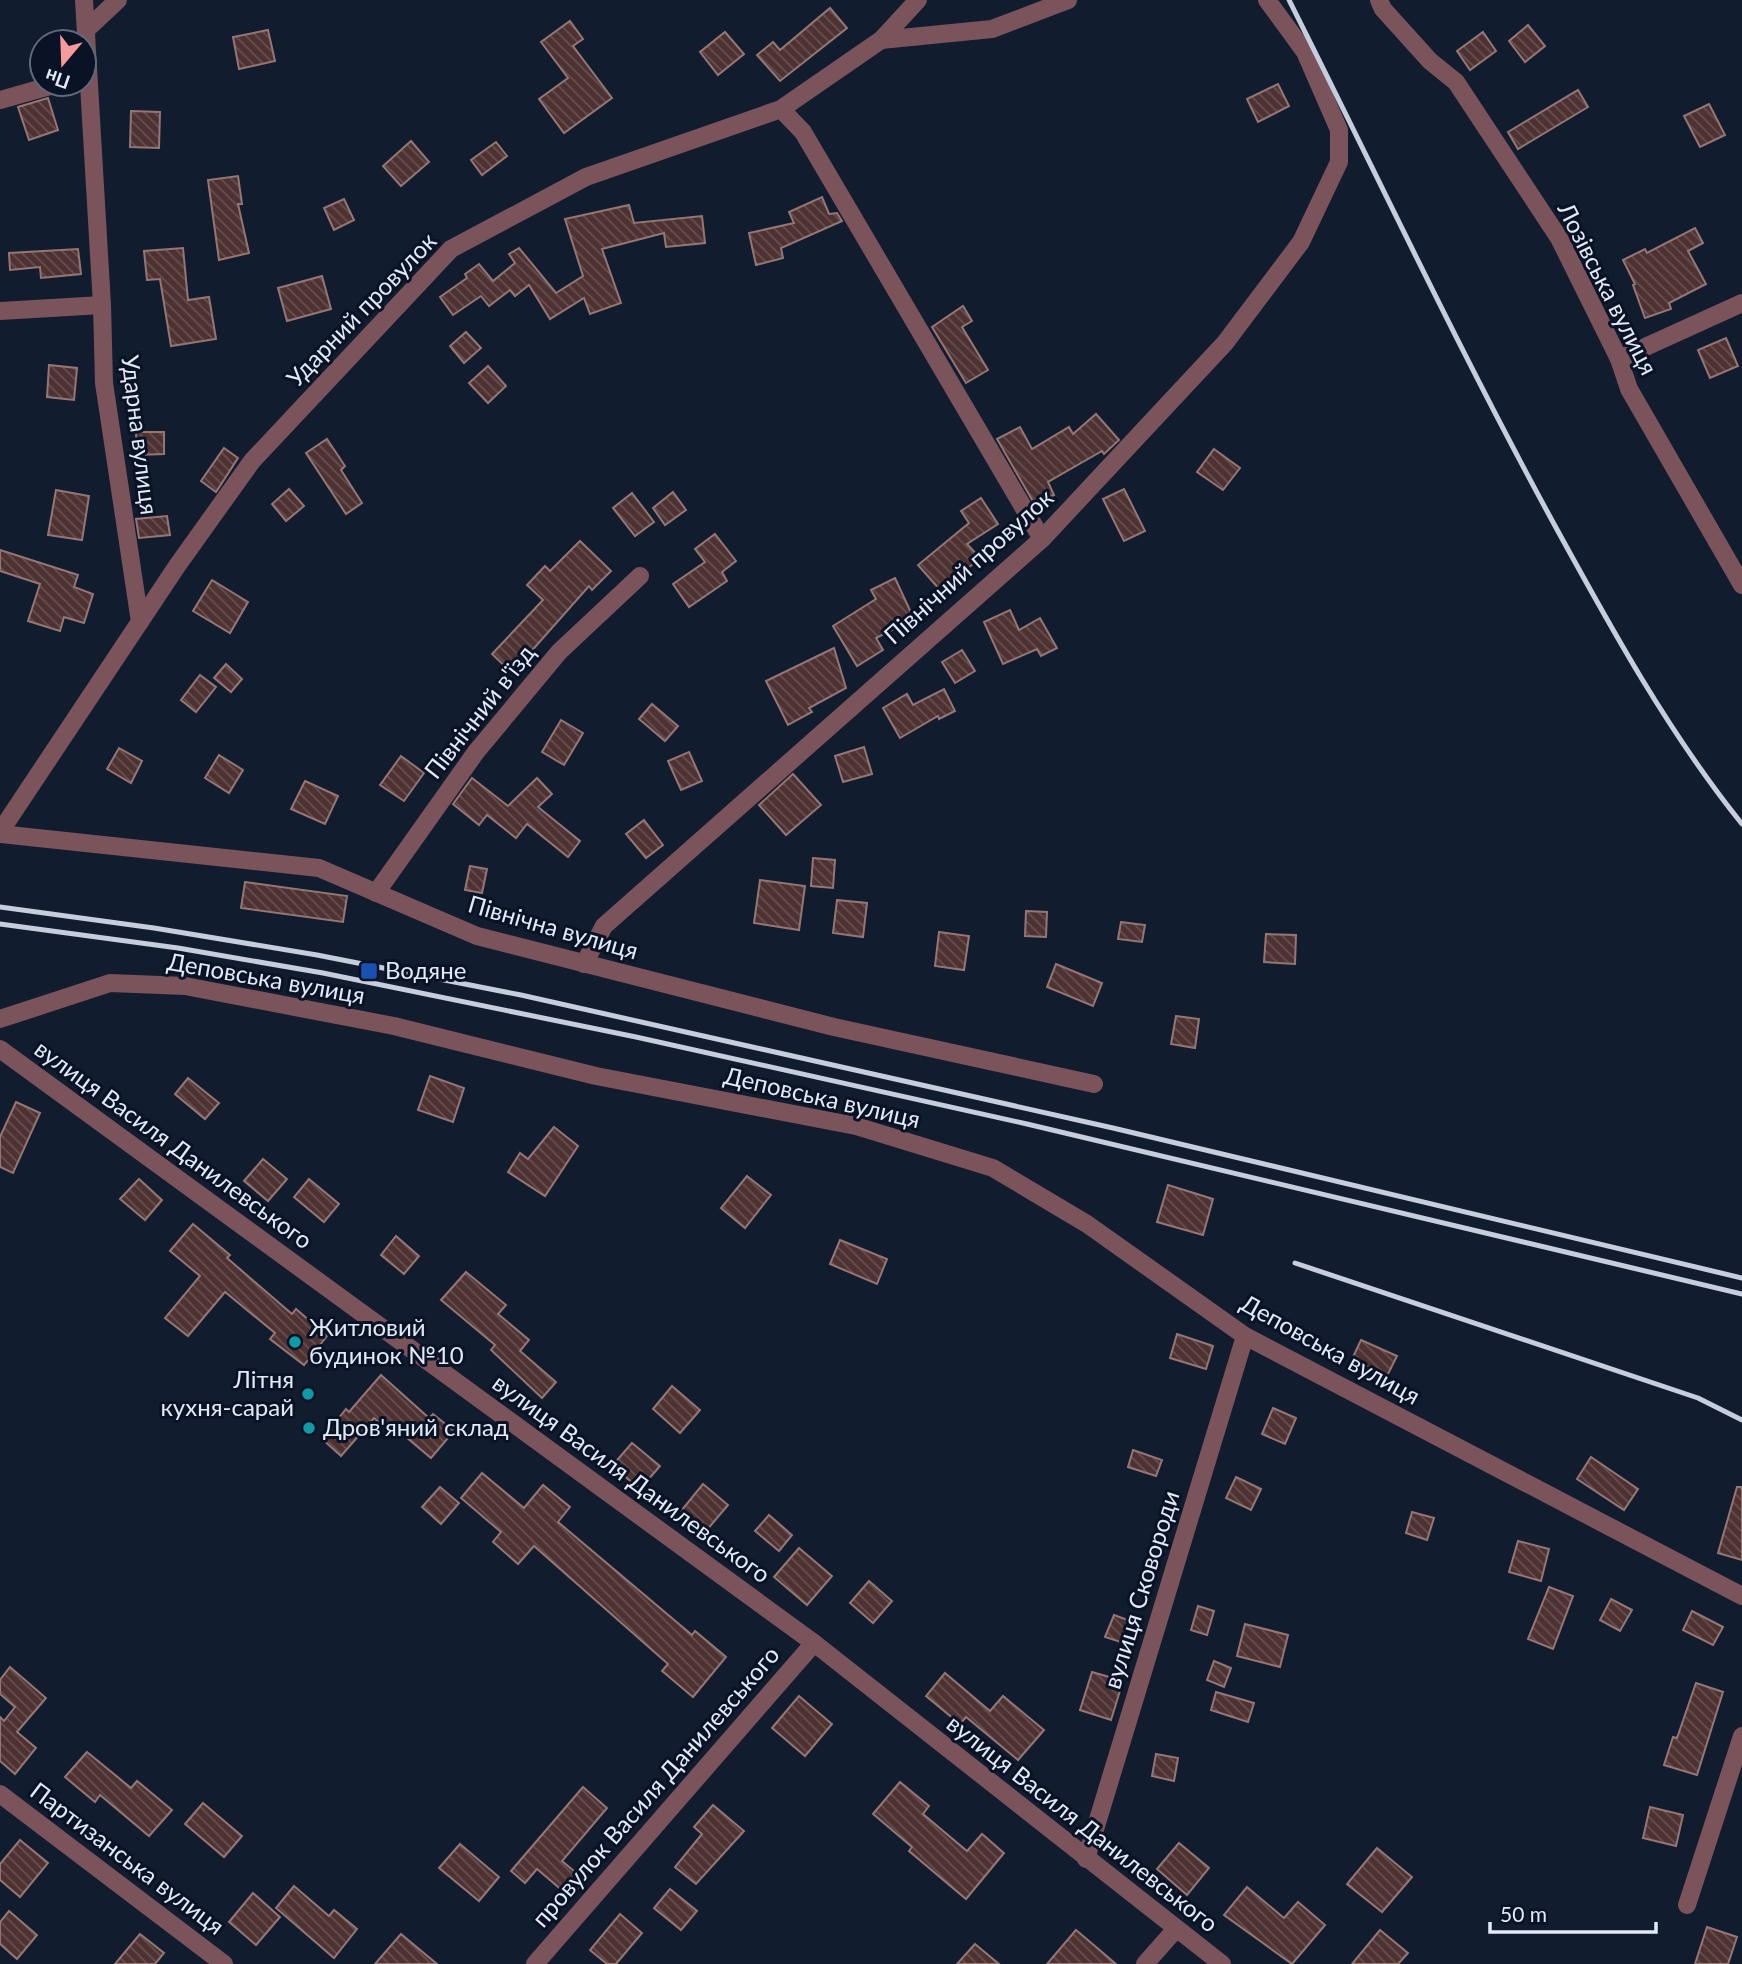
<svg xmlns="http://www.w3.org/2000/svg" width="1742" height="1964" font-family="Lato,sans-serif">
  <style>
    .building { fill: url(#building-back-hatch); stroke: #957674; stroke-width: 2 }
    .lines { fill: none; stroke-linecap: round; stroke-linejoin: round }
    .minor { stroke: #7b535b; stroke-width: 18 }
    .rail { stroke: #c6cddc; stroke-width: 5 }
    .transit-dot { fill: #1a4fb4; stroke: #0a1325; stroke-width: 2.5 }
    .culture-dot { fill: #0f9aa8; stroke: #0a1325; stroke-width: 2.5 }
    .labels { text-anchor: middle; stroke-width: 6; stroke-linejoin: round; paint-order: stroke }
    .street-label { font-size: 24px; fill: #e2e9f7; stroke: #0a1325 }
    .poi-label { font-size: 24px; fill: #e2e9f7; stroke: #0a1325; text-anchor: start }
  </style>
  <defs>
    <pattern id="building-back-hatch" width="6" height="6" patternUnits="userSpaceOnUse" patternTransform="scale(1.75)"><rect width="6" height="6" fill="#4d3231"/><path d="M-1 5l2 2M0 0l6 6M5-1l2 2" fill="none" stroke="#665050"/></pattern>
  </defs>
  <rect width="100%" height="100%" fill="#121c2f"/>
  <g class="building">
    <path d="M830 8 847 28 780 81 757 55 773 42 780 50Z"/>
    <path d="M570 21 583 39 573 46 612 98 564 133 539 99 568 78 541 42Z"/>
    <path d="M1528 25 1545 46 1525 62 1509 41Z"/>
    <path d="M268 30 275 61 239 69 233 37Z"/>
    <path d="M725 32 744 54 718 75 700 52Z"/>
    <path d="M1483 32 1496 51 1470 70 1457 51Z"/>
    <path d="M1278 84 1289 106 1258 122 1247 99Z"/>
    <path d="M1578 90 1588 107 1518 149 1508 132Z"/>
    <path d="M48 98 58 130 29 140 18 107Z"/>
    <path d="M1709 104 1725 135 1700 147 1684 116Z"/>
    <path d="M131 111 160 112 159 148 130 147Z"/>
    <path d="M411 141 429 162 401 186 383 166Z"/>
    <path d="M496 142 507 156 482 175 471 160Z"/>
    <path d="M238 176 242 204H238L249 253 219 260 208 180Z"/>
    <path d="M822 197 829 214 837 213 842 221 781 248 783 258 756 265 749 233 794 223 789 212Z"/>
    <path d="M344 199 354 220 334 230 324 208Z"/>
    <path d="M629 205 634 223 702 216 705 243 666 247 664 233 602 249 621 303 590 314 584 298 550 319 529 285 515 296 510 290 489 306 481 296 453 315 440 297 467 278 465 274 479 264 493 281 515 263 509 254 519 248 556 293 583 276 565 219Z"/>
    <path d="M1695 228 1703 243 1688 251 1706 284 1669 303 1671 309 1645 318 1633 285 1635 284 1623 260 1645 249 1647 253Z"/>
    <path d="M183 248 188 300 209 297 216 339 171 346 160 279 147 280 144 251Z"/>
    <path d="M78 249 81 274 41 278 40 267 10 270 9 253Z"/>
    <path d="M322 276 331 309 287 321 278 288Z"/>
    <path d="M963 306 972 321 962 327 988 370 966 383 932 327Z"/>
    <path d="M466 332 481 348 464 363 450 346Z"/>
    <path d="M1726 338 1738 366 1710 378 1698 350Z"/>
    <path d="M49 365 77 368 74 400 47 397Z"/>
    <path d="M488 366 506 386 488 403 469 383Z"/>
    <path d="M1096 414 1119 440 1104 454 1102 451 1048 482 1054 495 1035 505 997 439 1020 427 1032 449 1069 427 1073 434Z"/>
    <path d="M136 432H164V454L137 455Z"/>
    <path d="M327 439 345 466 341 470 362 503 346 514 306 453Z"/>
    <path d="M224 448 238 458 216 492 201 481Z"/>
    <path d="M1214 449 1240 468 1223 490 1197 472Z"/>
    <path d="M289 489 304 506 286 521 272 504Z"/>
    <path d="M1124 489 1145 531 1124 541 1103 499Z"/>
    <path d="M56 490 89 496 82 540 48 535Z"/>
    <path d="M673 492 686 510 665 525 653 508Z"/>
    <path d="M632 493 654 522 635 536 613 508Z"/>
    <path d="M981 498 998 524 967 544 980 558 941 591 918 565 969 523 961 511Z"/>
    <path d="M167 516 170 535 139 538 136 519Z"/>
    <path d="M715 534 736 561 722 572 727 581 689 607 673 584 705 562 695 549Z"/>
    <path d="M580 541 611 571 592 590 589 586 512 673 492 654 543 600 527 585 545 566 550 571Z"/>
    <path d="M0 550 78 575 74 587 93 594 84 623 64 617 60 631 28 621 40 584 0 571Z"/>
    <path d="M895 578 914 619 876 638 883 650 857 666 833 626 876 599 871 590Z"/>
    <path d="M212 580 248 602 230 633 193 611Z"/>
    <path d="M1010 610 1019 630 1040 618 1057 648 1041 656 1037 649 1003 664 984 622Z"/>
    <path d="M834 648 846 688 809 708 812 712 788 725 766 681Z"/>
    <path d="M962 650 975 671 955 683 942 662Z"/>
    <path d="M226 664 242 679 231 692 214 678Z"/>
    <path d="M200 675 216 687 196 712 181 700Z"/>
    <path d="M944 689 955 711 939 719 938 716 900 738 883 708 907 694 913 705Z"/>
    <path d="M652 704 678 726 665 741 639 719Z"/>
    <path d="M561 720 583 733 564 765 542 752Z"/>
    <path d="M864 747 872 774 843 782 835 756Z"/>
    <path d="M119 748 142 761 131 783 107 769Z"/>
    <path d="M689 752 702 781 681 790 668 761Z"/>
    <path d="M219 755 243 770 229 793 205 778Z"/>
    <path d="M401 756 424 773 404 801 380 785Z"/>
    <path d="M793 774 821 805 786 835 759 805Z"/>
    <path d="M472 778 508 806 537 778 552 794 538 807 580 841 568 857 527 824 516 838 487 815 479 825 453 804Z"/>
    <path d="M305 781 338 796 325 824 291 809Z"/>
    <path d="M644 820 663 845 646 858 626 834Z"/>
    <path d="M813 858 835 860 833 888 811 886Z"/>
    <path d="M470 866 487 869 482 893 465 890Z"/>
    <path d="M760 880 805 886 799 930 754 923Z"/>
    <path d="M245 882 347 896 343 922 241 908Z"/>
    <path d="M837 900 867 903 863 937 833 933Z"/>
    <path d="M1026 911 1047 912 1046 937 1025 936Z"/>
    <path d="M1121 922 1145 925 1142 942 1118 939Z"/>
    <path d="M939 932 969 936 964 970 935 966Z"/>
    <path d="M1266 934 1296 935 1295 964 1264 962Z"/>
    <path d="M1056 964 1102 983 1093 1006 1047 987Z"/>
    <path d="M1176 1016 1199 1019 1195 1048 1171 1044Z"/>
    <path d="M430 1076 464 1088 453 1122 418 1110Z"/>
    <path d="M188 1078 219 1103 205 1119 175 1094Z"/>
    <path d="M16 1102 40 1113 13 1173 0 1167V1137Z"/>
    <path d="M554 1127 578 1146 545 1196 508 1172 520 1153 528 1159Z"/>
    <path d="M263 1159 287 1179 268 1201 244 1181Z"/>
    <path d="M747 1176 771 1195 745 1228 721 1208Z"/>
    <path d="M139 1179 162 1200 145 1220 120 1199Z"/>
    <path d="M309 1179 339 1204 324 1222 294 1197Z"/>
    <path d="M1168 1185 1213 1199 1203 1235 1157 1222Z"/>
    <path d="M193 1224 230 1255 227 1258 292 1314 296 1309 327 1336 304 1365 270 1339 275 1333 225 1292 188 1336 165 1318 200 1276 170 1251Z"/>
    <path d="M396 1236 419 1256 404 1274 381 1255Z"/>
    <path d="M840 1240 887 1259 877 1284 830 1264Z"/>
    <path d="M466 1272 506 1305 498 1314 529 1340 520 1351 556 1382 542 1398 491 1350 495 1345 441 1300Z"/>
    <path d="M1177 1334 1213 1346 1206 1369 1170 1358Z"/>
    <path d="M1361 1340 1397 1356 1387 1376 1352 1359Z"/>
    <path d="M381 1375 429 1418 433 1414 454 1431 431 1458 400 1432 396 1437 374 1418 341 1456 322 1439 346 1409 349 1412Z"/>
    <path d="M672 1386 700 1410 680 1433 653 1409Z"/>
    <path d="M1273 1408 1296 1418 1285 1444 1262 1434Z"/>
    <path d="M632 1443 660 1466 640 1489 612 1466Z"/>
    <path d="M1133 1450 1162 1460 1156 1476 1128 1467Z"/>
    <path d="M1591 1457 1638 1489 1624 1510 1577 1479Z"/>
    <path d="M482 1473 524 1508 543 1485 570 1507 558 1522 692 1635 695 1631 726 1657 693 1697 662 1671 668 1664 534 1546 518 1564 493 1542 501 1532 461 1498Z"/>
    <path d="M1236 1477 1261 1489 1251 1510 1226 1498Z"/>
    <path d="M703 1484 728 1505 706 1531 681 1511Z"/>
    <path d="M440 1487 459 1503 441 1524 422 1507Z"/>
    <path d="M1737 1487H1742V1560L1718 1553Z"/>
    <path d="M1412 1512 1434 1518 1427 1540 1406 1533Z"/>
    <path d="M769 1515 792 1535 779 1551 755 1531Z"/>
    <path d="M1518 1541 1549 1549 1541 1581 1509 1572Z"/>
    <path d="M799 1548 832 1576 807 1605 774 1577Z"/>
    <path d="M869 1581 892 1601 873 1623 850 1603Z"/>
    <path d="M1549 1587 1573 1596 1553 1649 1528 1639Z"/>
    <path d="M1611 1599 1632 1610 1620 1631 1600 1620Z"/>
    <path d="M1198 1606 1214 1611 1207 1635 1191 1630Z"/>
    <path d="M1692 1611 1723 1627 1713 1645 1683 1630Z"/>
    <path d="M1114 1615 1136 1623 1127 1644 1105 1637Z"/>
    <path d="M1245 1624 1288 1635 1280 1667 1237 1656Z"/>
    <path d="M1214 1661 1231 1668 1224 1687 1207 1680Z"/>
    <path d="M10 1667 46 1698 17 1732 36 1748 15 1774 0 1761V1717L4 1721 15 1707 0 1694V1680Z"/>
    <path d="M1092 1672 1123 1681 1111 1720 1080 1710Z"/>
    <path d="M945 1673 990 1711 1003 1696 1044 1730 1018 1760 966 1717 960 1724 926 1696Z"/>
    <path d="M1696 1683 1723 1692 1697 1775 1664 1765 1673 1737 1677 1738Z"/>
    <path d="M1216 1692 1254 1703 1248 1722 1211 1710Z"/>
    <path d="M799 1696 832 1724 805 1756 772 1728Z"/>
    <path d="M87 1752 131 1788 137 1781 172 1810 149 1836 100 1795 95 1802 65 1777Z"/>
    <path d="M1156 1754 1178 1758 1174 1781 1152 1776Z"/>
    <path d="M900 1782 929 1806 923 1814 967 1851 982 1834 1004 1853 966 1899 909 1851 912 1847 873 1814Z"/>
    <path d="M583 1787 607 1808 562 1861 585 1880 570 1897 537 1869 525 1883 511 1871Z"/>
    <path d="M203 1803 242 1836 224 1857 185 1824Z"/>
    <path d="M713 1805 744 1831 696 1884 675 1867 702 1834 694 1827Z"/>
    <path d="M1650 1807 1683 1815 1676 1846 1643 1838Z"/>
    <path d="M20 1840 48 1863 20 1897 0 1880V1864Z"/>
    <path d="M1179 1843 1209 1868 1187 1895 1157 1869Z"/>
    <path d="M460 1844 499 1877 479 1901 439 1868Z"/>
    <path d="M1377 1848 1412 1877 1382 1912 1347 1884Z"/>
    <path d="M294 1886 329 1916 334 1910 357 1929 334 1958 276 1908Z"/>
    <path d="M1247 1887 1284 1918 1298 1902 1325 1925 1292 1964 1224 1915Z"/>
    <path d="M670 1889 697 1911 681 1930 654 1908Z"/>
    <path d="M253 1893 280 1917 256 1945 229 1922Z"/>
    <path d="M9 1911 37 1935 17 1959 0 1944V1922Z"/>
    <path d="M620 1914 642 1933 616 1964H607L590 1950Z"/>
    <path d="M1707 1927 1737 1937 1728 1964H1695Z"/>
    <path d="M1076 1930 1116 1964H1047Z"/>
    <path d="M1380 1930 1408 1953 1398 1964H1352Z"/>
    <path d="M140 1934 164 1953 155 1964H115Z"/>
    <path d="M401 1934 437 1964H375Z"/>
    <path d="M975 1944 999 1964H957Z"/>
  </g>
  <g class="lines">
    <g class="minor">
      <path d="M84 0 102 305 104 383 140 622"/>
      <path d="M1379 0 1383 9 1430 61 1456 82 1559 238 1619 359 1629 389 1742 585"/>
      <path d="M86 30 118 0"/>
      <path d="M881 40 992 29 1068 0"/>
      <path d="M0 100 57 84"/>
      <path d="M781 109 803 132 1042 539"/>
      <path d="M0 311 102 305"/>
      <path d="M1619 359 1742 303"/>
      <path d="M0 832 177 566 252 461 451 249 586 177 781 109 881 40 918 0"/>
      <path d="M0 834 319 868 477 936 834 1027 1094 1084"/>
      <path d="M376 893 476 752 559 652 640 576"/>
      <path d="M584 964 604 926 1042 539 1225 343 1301 242 1339 162V130L1305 52 1267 0"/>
      <path d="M0 1019 110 983 185 986 394 1026 596 1076 856 1126 993 1168 1087 1224 1245 1336 1742 1596"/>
      <path d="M0 1049 814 1643 1222 1964"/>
      <path d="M0 1794 224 1964"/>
      <path d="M1086 1859 1245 1336"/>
      <path d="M1687 1905 1742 1736"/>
      <path d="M535 1964 814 1643"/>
      <path d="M1145 1964 1175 1930"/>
    </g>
    <g class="rail">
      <path d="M1289 0C1377 175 1460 352 1554 524 1611 628 1668 732 1742 824"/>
      <path d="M0 907 154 928 317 955 521 995 1113 1128 1742 1278"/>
      <path d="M0 924 178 948 323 973 636 1037 1027 1124 1742 1294"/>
      <path d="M1295 1263 1698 1398 1742 1420"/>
    </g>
  </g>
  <rect class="transit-dot" x="360" y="962" width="18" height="18" rx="3.5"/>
  <g class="culture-dot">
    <circle cx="295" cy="1342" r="7"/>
    <circle cx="308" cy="1394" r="7"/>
    <circle cx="309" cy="1428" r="7"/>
  </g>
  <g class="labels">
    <g class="street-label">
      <text transform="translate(1607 289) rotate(63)" y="8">Лозівська вулиця</text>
      <text transform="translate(362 310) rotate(-46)" y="8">Ударний провулок</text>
      <text transform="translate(139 435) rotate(83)" y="8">Ударна вулиця</text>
      <text transform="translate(969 567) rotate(-42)" y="8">Північний провулок</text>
      <text transform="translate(480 712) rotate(-52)" y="8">Північний в'їзд</text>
      <text transform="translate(553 928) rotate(16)" y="8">Північна вулиця</text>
      <text transform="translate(266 979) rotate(10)" y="8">Деповська вулиця</text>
      <text transform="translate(822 1098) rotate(13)" y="8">Деповська вулиця</text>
      <text transform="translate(173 1145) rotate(36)" y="8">вулиця Василя Данилевського</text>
      <text transform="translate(1330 1350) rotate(29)" y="8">Деповська вулиця</text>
      <text transform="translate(631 1479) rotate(36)" y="8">вулиця Василя Данилевського</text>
      <text transform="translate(1142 1590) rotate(-73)" y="8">вулиця Сковороди</text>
      <text transform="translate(656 1787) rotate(-49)" y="8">провулок Василя Данилевського</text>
      <text transform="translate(1082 1824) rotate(38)" y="8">вулиця Василя Данилевського</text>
      <text transform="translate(127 1859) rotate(37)" y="8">Партизанська вулиця</text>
    </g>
    <g class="poi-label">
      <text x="385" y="979">Водяне</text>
      <text x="309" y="1336">Житловий<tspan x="309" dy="28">будинок №10</tspan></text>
      <text x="294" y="1388" text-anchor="end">Літня<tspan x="294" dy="28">кухня-сарай</tspan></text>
      <text x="323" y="1436">Дров'яний склад</text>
    </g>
  </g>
  <g transform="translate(63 63) rotate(199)"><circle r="33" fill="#0a1325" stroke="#606979" stroke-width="2"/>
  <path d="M0-5L12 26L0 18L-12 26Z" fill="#f59b9b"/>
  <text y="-10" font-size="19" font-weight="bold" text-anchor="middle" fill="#e2e9f7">Пн</text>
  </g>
  <path d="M1490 1922v10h166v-10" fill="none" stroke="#e2e9f7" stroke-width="3.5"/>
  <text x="1500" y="1922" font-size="21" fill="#e2e9f7" stroke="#0a1325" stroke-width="5" paint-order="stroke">50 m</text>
</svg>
